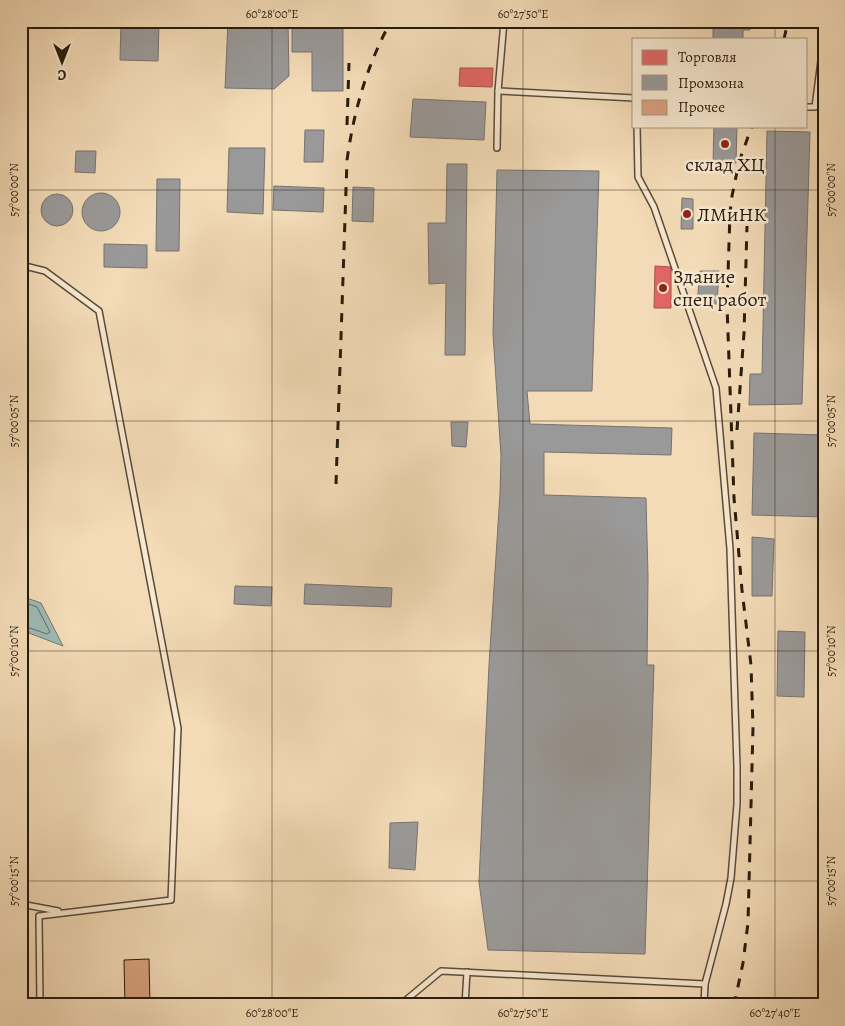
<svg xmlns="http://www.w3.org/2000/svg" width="845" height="1026" font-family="Alegreya,serif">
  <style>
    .water { fill: #9dbab5; stroke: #6e7a71 }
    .shops { fill: #e06666; stroke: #a8504b }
    .industry { fill: #999; stroke: #77736f }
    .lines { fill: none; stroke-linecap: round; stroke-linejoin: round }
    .shore { stroke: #626a60; stroke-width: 1 }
    .building { fill: #daa180; stroke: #271b0c }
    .service-casing { stroke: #5a4b37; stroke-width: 8 }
    .service { stroke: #f7e8d0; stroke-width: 5 }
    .rail { stroke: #271b0c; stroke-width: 3; stroke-dasharray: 9 9; stroke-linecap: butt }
    .ticks { fill: none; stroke: #271b0c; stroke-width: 1; stroke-opacity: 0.45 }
    .poi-dot { fill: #8f2418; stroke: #f7e8d0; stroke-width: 2 }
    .labels { text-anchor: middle; stroke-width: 5; stroke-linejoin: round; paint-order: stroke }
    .poi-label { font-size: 20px; fill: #271b0c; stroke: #f7e8d0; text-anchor: start }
    .neatline { fill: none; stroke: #271b0c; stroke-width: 2 }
    .ticks-label { font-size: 12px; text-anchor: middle; fill: #271b0c }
  </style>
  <rect width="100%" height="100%" fill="#f3dbb7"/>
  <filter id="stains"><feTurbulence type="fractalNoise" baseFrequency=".004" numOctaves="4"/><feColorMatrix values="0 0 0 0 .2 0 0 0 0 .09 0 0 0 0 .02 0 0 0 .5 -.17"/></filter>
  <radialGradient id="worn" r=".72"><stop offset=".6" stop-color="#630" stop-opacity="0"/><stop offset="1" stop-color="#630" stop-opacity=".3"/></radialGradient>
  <path class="water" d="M21 596 41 603 63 646 21 630Z"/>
  <g class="shops">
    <path d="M460 68H493L492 87 459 86Z"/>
    <path d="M655 266 671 267V308H654Z"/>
  </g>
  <g class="industry">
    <path d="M121 21H159L158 61 120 60Z"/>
    <path d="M228 21H288L289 76 274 89 225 88Z"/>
    <path d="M292 21H343V91H312V52H292Z"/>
    <path d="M703 21H750V30H743V39H713V25H702Z"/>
    <path d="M413 99 486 102 484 140 410 137Z"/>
    <path d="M714 126H737L736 163H713Z"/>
    <path d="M305 130H324L323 162H304Z"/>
    <path d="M767 131 810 132 802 404 749 405 750 374H762Z"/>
    <path d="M229 148H265L263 214 227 212Z"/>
    <path d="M76 151H96L95 173 75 172Z"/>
    <path d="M447 164H467L465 355H445L446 283 429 284 428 223H446Z"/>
    <path d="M497 170 599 171 592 391H527L530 424 672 428 671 455 544 452V495L646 498 648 576 647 665H654L645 954 488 950 479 882 489 665 500 494 501 456 493 334Z"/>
    <path d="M157 179H180L179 251H156Z"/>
    <path d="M274 186 324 188 323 212 273 210Z"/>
    <path d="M353 187 374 188 373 222 352 221Z"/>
    <circle cx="101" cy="212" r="19"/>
    <circle cx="57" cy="210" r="16"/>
    <path d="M21 198 27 203 29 213 25 222 21 225Z"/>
    <path d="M682 198 693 199V229H681Z"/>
    <path d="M104 244 147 245V268L104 267Z"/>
    <path d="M700 271H719L717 304 697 303Z"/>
    <path d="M451 422H468L466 447 452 446Z"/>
    <path d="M754 433 824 435V517L752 515Z"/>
    <path d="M752 537 774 539 772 596H752Z"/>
    <path d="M305 584 392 588 391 607 304 604Z"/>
    <path d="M235 586 272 587 271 606 234 604Z"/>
    <path d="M778 631 805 632 804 697 777 696Z"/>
    <path d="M418 822 415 870 389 868 390 823Z"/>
  </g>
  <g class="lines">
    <path class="shore" d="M21 601 37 607 50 632 47 634 21 625"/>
  </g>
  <path class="building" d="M149 959 150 1005H125L124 960Z"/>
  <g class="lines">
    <defs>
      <g id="service">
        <path d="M498 91 634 98"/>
        <path d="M806 107H815L824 38"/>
        <path d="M497 148 498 91 504 21"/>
        <path d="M21 265 45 271 99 311 178 728 171 900 39 916 40 1005"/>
        <path d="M21 904 58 911"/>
        <path d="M400 1005 441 971 705 984 726 904 731 878 737 804V767L730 549 716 388 654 207 638 177 637 126"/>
        <path d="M465 1005 467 972"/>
        <path d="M704 1005 705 984"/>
      </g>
    </defs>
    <use href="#service" class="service-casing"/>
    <use href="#service" class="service"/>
    <g class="rail">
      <path d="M784 39 788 21"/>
      <path d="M347 125 349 63"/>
      <path d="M737 430 744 333 747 226"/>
      <path d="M336 484 347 160C354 110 367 65 391 21"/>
      <path d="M734 1005 743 963 748 923 753 727 751 665 742 590 734 498 727 305 730 213 732 196 739 162 752 126"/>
    </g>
  </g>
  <path class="ticks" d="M272 21V1005M523 21V1005M775 21V39M775 126V1005M21 190H824M21 421H824M21 651H824M21 881H824"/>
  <g class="poi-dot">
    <circle cx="725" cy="144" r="5"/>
    <circle cx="687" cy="214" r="5"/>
    <circle cx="663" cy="288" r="5"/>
  </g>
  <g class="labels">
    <g class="poi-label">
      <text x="725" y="171" text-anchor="middle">склад ХЦ</text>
      <text x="697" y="221">ЛМиНК</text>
      <text x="673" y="283">Здание<tspan x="673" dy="23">спец работ</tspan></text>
    </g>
  </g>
  <rect width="845" height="1026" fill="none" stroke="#f3dbb7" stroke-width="55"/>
  <rect x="632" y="38" width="175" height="90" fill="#f7e8d0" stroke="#a49682"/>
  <rect x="642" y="50" width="25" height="15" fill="#e06666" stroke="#a49682"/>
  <text x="678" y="62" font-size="15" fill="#271b0c">Торговля</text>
  <rect x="642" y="75" width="25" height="15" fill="#999999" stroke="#a49682"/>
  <text x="678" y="88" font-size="15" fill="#271b0c">Промзона</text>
  <rect x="642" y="100" width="25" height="15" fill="#daa180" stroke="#a49682"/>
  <text x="678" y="112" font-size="15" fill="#271b0c">Прочее</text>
  <g transform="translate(62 62) rotate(180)" stroke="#f7e8d0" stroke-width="4" paint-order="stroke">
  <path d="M0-4L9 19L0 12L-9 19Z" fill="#271b0c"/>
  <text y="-8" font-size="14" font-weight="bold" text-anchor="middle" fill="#271b0c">С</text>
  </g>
  <rect x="28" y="28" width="790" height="970" class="neatline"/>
  <g class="ticks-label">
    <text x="272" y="18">60°28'00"E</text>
    <text x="523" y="18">60°27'50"E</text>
    <text transform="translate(831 190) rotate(-90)" y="4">57°00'00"N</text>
    <text transform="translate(14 190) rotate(-90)" y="4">57°00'00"N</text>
    <text transform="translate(831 421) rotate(-90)" y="4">57°00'05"N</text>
    <text transform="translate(14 421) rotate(-90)" y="4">57°00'05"N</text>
    <text transform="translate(831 651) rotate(-90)" y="4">57°00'10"N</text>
    <text transform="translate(14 651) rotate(-90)" y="4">57°00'10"N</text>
    <text transform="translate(831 881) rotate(-90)" y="4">57°00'15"N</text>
    <text transform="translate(14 881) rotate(-90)" y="4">57°00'15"N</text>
    <text x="272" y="1017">60°28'00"E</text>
    <text x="523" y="1017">60°27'50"E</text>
    <text x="775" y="1017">60°27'40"E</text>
  </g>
  <rect width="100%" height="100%" filter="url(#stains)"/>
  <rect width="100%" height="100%" fill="url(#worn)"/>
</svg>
